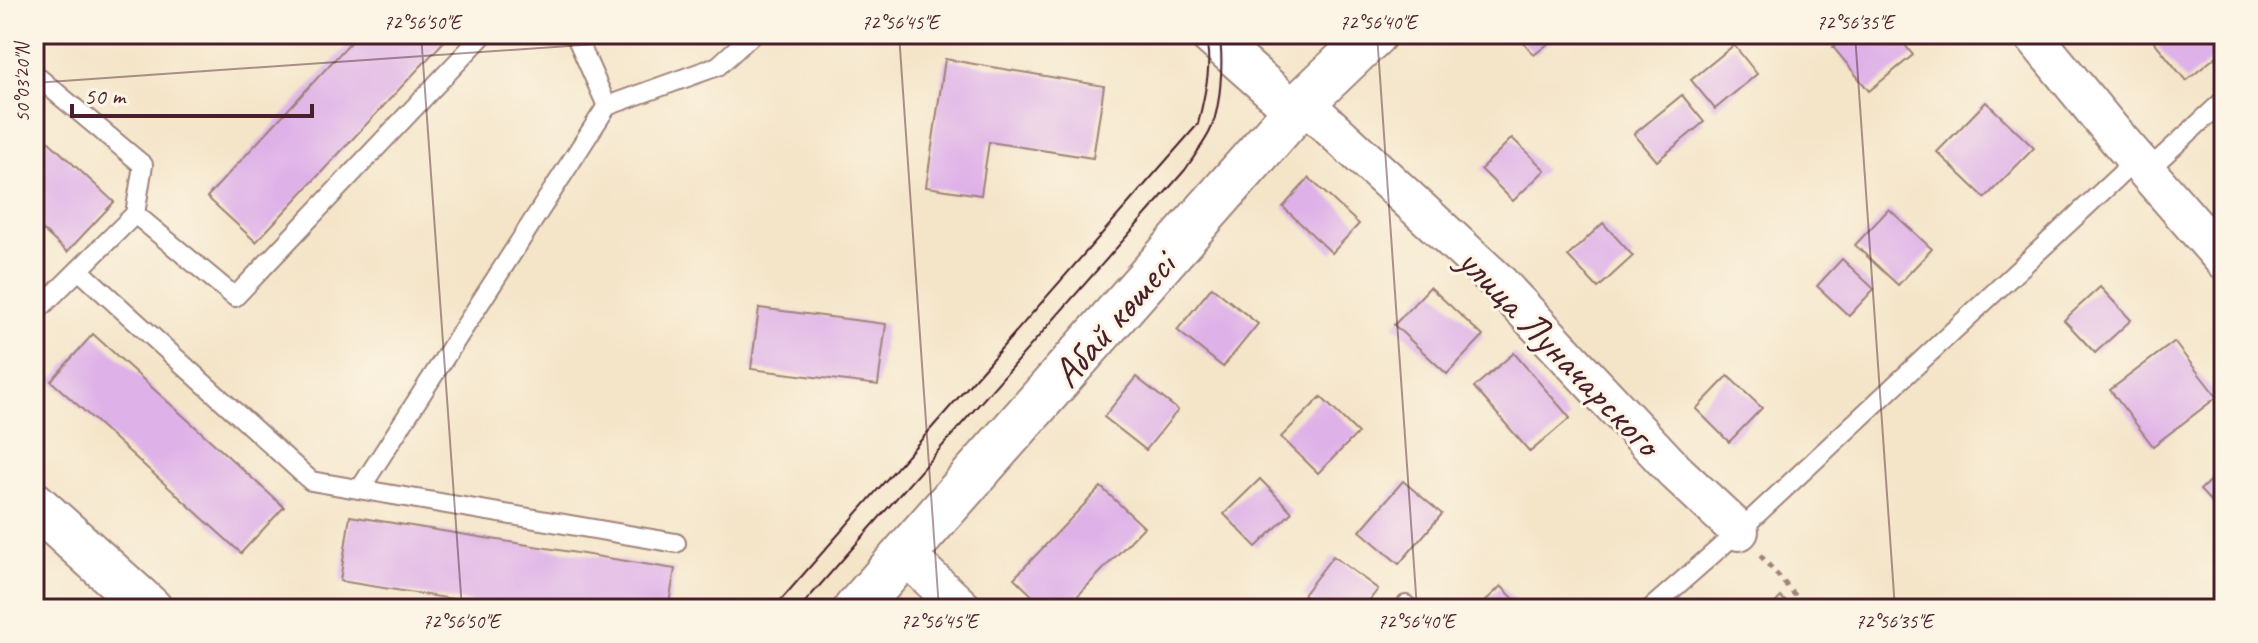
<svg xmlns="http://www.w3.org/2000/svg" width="2258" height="643" font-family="Caveat,sans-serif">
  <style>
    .building { fill: #deb1e8 }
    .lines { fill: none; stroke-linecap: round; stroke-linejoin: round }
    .service-casing { stroke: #9f827a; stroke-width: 22 }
    .minor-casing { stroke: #9f827a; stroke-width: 42 }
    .tertiary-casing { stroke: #9f827a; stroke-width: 48 }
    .path { stroke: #9f827a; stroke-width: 5; stroke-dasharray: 6 6; stroke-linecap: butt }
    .service { stroke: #fff; stroke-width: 18 }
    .minor { stroke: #fff; stroke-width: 38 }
    .tertiary { stroke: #fff; stroke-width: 44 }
    .tram { stroke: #4a1f2b; stroke-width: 2 }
    .ticks { fill: none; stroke: #4a1f2b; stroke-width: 2; stroke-opacity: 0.45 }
    .labels { text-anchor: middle; stroke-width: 6; stroke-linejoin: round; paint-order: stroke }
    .street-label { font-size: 40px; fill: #4a1f2b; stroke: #fcf5e5 }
    .neatline { fill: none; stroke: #4a1f2b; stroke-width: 3 }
    .ticks-label { font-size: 20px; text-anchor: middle; fill: #4a1f2b }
  </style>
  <rect width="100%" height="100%" fill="#fcf5e5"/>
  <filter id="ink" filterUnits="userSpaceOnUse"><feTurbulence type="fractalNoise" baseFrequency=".0125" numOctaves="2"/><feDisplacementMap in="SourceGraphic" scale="16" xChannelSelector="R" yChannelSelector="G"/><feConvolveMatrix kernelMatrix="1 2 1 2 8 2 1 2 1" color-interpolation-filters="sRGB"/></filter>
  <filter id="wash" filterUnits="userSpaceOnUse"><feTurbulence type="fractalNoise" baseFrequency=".006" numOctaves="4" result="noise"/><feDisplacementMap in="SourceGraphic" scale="32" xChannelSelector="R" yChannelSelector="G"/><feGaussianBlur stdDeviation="1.8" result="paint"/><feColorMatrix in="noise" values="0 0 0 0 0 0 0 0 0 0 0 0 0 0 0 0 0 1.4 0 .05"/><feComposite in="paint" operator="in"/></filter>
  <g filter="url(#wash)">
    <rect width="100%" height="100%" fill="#f4e5c9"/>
    <g id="blocks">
      <g class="building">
        <path d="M358 34H451L256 242 207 197Z"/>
        <path d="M1517 34H1560L1534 55Z"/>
        <path d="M1849 34H1896L1913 55 1869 91 1833 47Z"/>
        <path d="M2148 34H2224V50L2186 81Z"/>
        <path d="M1734 45 1757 74 1715 109 1691 80Z"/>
        <path d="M945 59 1104 86 1093 158 989 142 981 195 926 187Z"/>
        <path d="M1682 95 1704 122 1657 161 1634 134Z"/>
        <path d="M1986 102 2034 148 1985 198 1937 152Z"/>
        <path d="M34 128 114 202 67 252 34 222Z"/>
        <path d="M1512 138 1545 170 1513 201 1481 169Z"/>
        <path d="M1309 178 1359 224 1332 253 1283 207Z"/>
        <path d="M1889 209 1932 249 1898 285 1855 245Z"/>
        <path d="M1603 223 1633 256 1598 288 1568 256Z"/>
        <path d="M1842 259 1874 289 1849 316 1817 286Z"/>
        <path d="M1212 287 1258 324 1223 367 1177 330Z"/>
        <path d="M1430 287 1483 336 1447 374 1394 325Z"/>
        <path d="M2100 287 2131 320 2095 353 2064 320Z"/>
        <path d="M759 308 886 324 878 385 751 369Z"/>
        <path d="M93 334 284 507 241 553 51 381Z"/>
        <path d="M2174 342 2217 397 2153 446 2110 390Z"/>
        <path d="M1514 353 1570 418 1530 452 1474 387Z"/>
        <path d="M1728 376 1762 408 1729 442 1696 409Z"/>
        <path d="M1136 377 1178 410 1146 450 1104 417Z"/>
        <path d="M1321 397 1358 433 1318 473 1281 437Z"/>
        <path d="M2224 467V516L2200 490Z"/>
        <path d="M1260 479 1292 512 1256 547 1224 514Z"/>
        <path d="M1403 481 1442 514 1399 564 1360 531Z"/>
        <path d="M1101 487 1144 527 1065 609H1046L1014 578Z"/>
        <path d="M350 516 675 569 668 609H514L340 581Z"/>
        <path d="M1333 556 1378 589 1363 609H1322L1303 595Z"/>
        <path d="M1501 586 1524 609H1477Z"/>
        <path d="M1781 597 1793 609H1770Z"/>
      </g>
    </g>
  </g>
  <g filter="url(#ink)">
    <use href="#blocks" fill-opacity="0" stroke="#9f827a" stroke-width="2"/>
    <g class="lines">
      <defs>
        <g id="service">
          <path d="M575 34 607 106"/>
          <path d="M34 74 143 165 135 214 34 314"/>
          <path d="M2147 171 2224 100"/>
          <path d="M135 214 235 297 484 34"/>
          <path d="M79 270 311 481 676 543"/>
          <path d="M360 489 607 106 718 66 753 34"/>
          <path d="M1406 605 1410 609"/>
          <path d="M1650 609 1739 531 2137 159"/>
        </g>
        <g id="minor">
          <path d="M1208 34 1295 111"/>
          <path d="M2032 34 2114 134 2224 260"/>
          <path d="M1303 102 1497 281 1675 471 1739 531"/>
          <path d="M905 555 963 609"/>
        </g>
        <g id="tertiary">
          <path d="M34 504 150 609"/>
          <path d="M856 609 1303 102 1374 34"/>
        </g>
      </defs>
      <use href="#service" class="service-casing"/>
      <use href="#minor" class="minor-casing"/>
      <use href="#tertiary" class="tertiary-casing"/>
      <path class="path" d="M1760 555 1807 609"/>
      <use href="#service" class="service"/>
      <use href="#minor" class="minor"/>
      <use href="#tertiary" class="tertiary"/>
      <g class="tram">
        <path d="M773 609 1198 124C1205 93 1213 65 1205 34"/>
        <path d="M799 609 1185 170C1193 158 1202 146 1209 133 1221 110 1224 60 1219 34"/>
      </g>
    </g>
  </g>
  <path class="ticks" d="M421 34 462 609M899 34 939 609M1377 34 1417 609M1855 34 1895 609M34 83 741 34"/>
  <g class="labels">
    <g class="street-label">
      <text transform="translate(1113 319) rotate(-49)" y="14">Абай көшесі</text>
      <text transform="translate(1560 351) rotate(46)" y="14">улица Луначарского</text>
    </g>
  </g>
  <rect width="2258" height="643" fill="none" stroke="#fcf5e5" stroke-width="88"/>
  <path d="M72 104v12h240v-12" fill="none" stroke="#4a1f2b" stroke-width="4"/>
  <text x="84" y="104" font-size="24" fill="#4a1f2b" stroke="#fcf5e5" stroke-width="6" paint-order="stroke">50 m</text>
  <rect x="44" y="44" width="2170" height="555" class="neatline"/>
  <g class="ticks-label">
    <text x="422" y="29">72°56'50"E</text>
    <text x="900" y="29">72°56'45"E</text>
    <text x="1378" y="29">72°56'40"E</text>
    <text x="1855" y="29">72°56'35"E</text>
    <text transform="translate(22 83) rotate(-90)" y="7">50°03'20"N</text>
    <text x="461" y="628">72°56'50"E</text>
    <text x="939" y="628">72°56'45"E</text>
    <text x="1416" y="628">72°56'40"E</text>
    <text x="1894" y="628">72°56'35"E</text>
  </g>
</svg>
